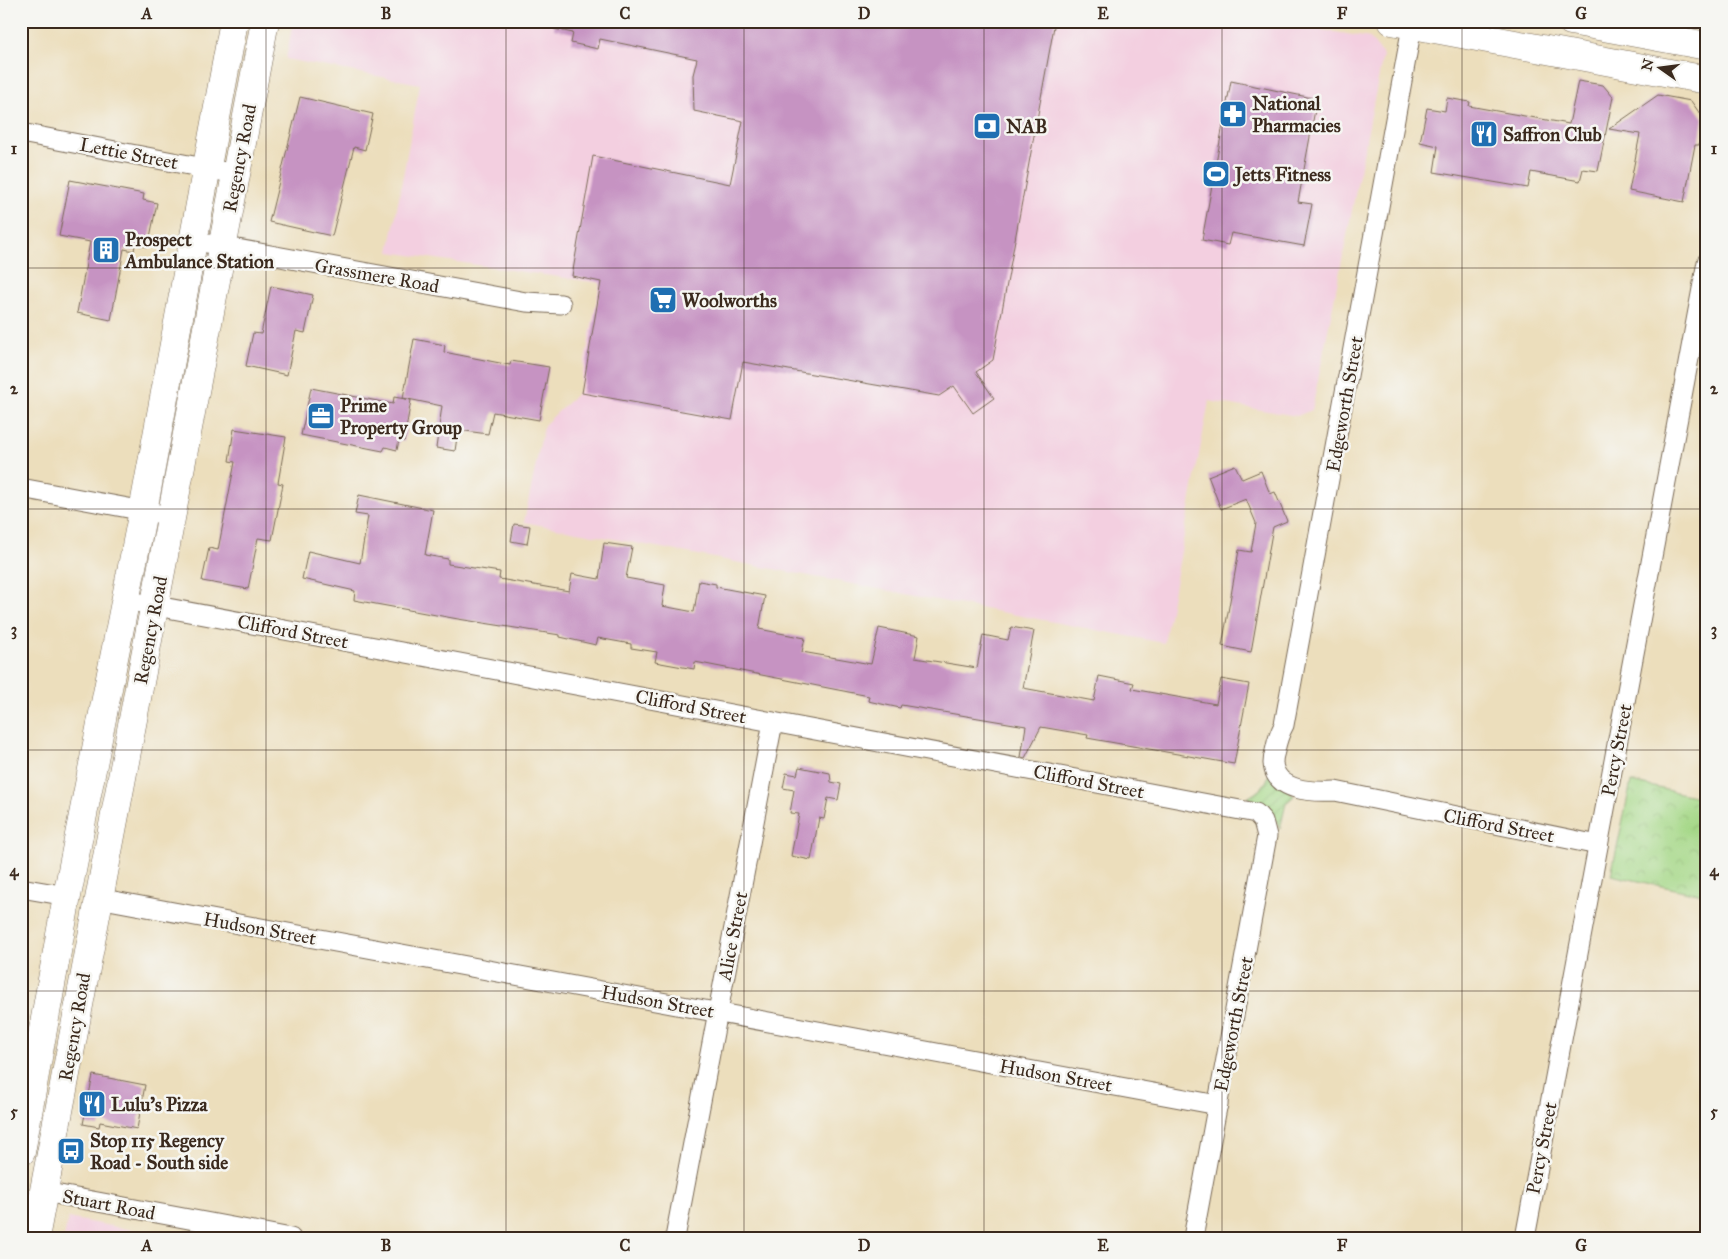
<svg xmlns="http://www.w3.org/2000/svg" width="1728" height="1259" font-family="'IM FELL Great Primer',serif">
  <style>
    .built { fill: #f3cfe0 }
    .park { fill: url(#park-crowns); stroke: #708153 }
    .garden { fill: url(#garden-furrows); stroke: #708153 }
    .building { fill: #c693c2 }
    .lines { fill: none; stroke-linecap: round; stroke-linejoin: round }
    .street-casing { stroke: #796955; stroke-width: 21 }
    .secondary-casing { stroke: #796955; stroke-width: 29 }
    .highway-casing { stroke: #796955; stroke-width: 29 }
    .street { stroke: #fff; stroke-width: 19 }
    .secondary { stroke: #fff; stroke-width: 28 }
    .highway { stroke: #fff; stroke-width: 28 }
    .grid { fill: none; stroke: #3b2a1e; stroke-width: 1; stroke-opacity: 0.55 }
    .labels { text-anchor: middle; stroke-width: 5; stroke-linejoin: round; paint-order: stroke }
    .poi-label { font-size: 19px; font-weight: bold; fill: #3b2a1e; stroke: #f6f6f2; text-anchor: start }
    .street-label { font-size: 19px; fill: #3b2a1e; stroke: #f6f6f2 }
    .neatline { fill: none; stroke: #3b2a1e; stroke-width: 2 }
    .grid-label { font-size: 16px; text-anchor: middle; font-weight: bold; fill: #3b2a1e }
  </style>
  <defs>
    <pattern id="park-crowns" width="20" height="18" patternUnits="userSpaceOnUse" patternTransform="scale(1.25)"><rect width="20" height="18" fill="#a6d888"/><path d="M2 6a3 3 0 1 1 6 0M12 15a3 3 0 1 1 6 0" fill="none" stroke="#90ba75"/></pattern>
    <pattern id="garden-furrows" width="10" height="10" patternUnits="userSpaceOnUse" patternTransform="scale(1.25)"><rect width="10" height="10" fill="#a6d888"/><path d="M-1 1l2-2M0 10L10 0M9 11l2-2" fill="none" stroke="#90ba75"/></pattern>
  </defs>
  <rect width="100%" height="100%" fill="#f6f6f2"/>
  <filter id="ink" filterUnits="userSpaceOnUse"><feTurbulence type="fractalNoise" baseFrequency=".02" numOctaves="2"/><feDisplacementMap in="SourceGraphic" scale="10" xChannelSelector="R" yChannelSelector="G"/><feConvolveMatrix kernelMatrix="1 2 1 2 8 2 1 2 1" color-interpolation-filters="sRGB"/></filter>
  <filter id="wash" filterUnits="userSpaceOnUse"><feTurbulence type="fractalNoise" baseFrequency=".0096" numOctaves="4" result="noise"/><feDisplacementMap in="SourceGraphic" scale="20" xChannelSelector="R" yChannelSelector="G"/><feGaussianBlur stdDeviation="1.12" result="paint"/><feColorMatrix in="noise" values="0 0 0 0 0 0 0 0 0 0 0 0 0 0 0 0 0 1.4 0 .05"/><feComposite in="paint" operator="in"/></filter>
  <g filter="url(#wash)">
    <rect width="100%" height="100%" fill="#ecdebc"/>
    <g class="built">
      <path d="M293 21H1271L1370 38 1383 55 1312 410 1297 416 1209 401 1164 643 524 522 544 425 579 392 600 283 389 252 420 84 286 59Z"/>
      <path d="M68 1218 175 1238H64Z"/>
    </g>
    <path class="park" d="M1631 782 1707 799V896L1611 875Z"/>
    <path class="garden" d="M1270 772 1294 796 1286 803 1280 829C1273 811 1266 804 1247 798 1259 791 1266 786 1270 772Z"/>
    <g id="blocks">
      <g class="building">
        <path d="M555 21H1055L993 360 976 372 994 398 973 413 954 386 939 396 743 362 732 420 582 393 601 282 572 276 593 156 730 184 743 121 694 111 693 75 697 59 600 39 598 49 571 43 573 33 554 29Z"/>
        <path d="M1231 81 1317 99 1298 202 1312 204 1304 246 1231 233 1228 245 1202 240Z"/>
        <path d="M1578 81 1603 85 1613 97 1598 171 1583 169 1580 181 1531 172 1528 188 1434 172 1438 146 1420 142 1427 108 1445 111 1447 98 1470 102 1469 106 1569 124Z"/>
        <path d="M1658 95 1691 101 1703 118 1699 145H1695L1684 202 1629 191 1640 134 1609 129Z"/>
        <path d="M300 97 373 114 365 150 354 147 332 236 269 222Z"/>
        <path d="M70 180 144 194 143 200 157 203 148 247 135 245 134 251 124 249 111 320 77 313 90 242 59 236Z"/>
        <path d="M271 286 313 295 305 333 296 331 287 375 246 366 253 333 261 334Z"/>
        <path d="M414 339 445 345 444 352 510 365 511 361 549 367 539 420 493 412 488 434 458 430 455 451 436 448 442 406 403 398Z"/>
        <path d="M311 388 393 404 394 397 411 400 404 441 399 440 397 450 385 447 383 451 301 435Z"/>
        <path d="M234 429 286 437 278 483 283 484 272 540 258 538 248 589 202 581 209 548 218 550 235 462 229 461Z"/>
        <path d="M1235 465 1242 479 1261 471 1270 494 1275 492 1287 521 1273 527 1251 652 1222 646 1239 550 1251 552 1256 523 1246 499 1221 509 1208 476Z"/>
        <path d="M359 495 433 510 425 555 448 559V564L500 572 499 579 569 591 572 574 599 579 604 543 632 547 626 578 665 585 662 606 694 612 699 581 716 584V587L765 596 759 629 805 638 802 652 871 664 879 628 919 636 915 658 977 668 983 635 1008 640 1011 627 1034 631 1023 688 1094 701 1099 676 1134 683 1132 689 1216 704 1221 679 1249 684 1234 764 1087 738 1088 735 1041 727 1025 758 1021 757 1026 726 901 705 900 708 868 701 869 696 695 662 694 669 655 662 657 652 631 648V644L598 638 596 645 560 637V635L458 619 354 600 355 591 302 579 308 551 360 563 368 516 355 514Z"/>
        <path d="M514 524 530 526 527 544 511 541Z"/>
        <path d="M799 767 830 773 831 782 841 784 838 800 828 798 824 819 819 818 811 860 791 856 799 814 790 813 794 790 783 788 786 773 797 775Z"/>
        <path d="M93 1075 145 1085 137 1129 100 1122 99 1127 83 1124Z"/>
      </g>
    </g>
  </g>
  <g filter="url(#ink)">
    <use href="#blocks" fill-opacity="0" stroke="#796955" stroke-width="1"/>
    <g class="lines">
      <defs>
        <g id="street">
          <path d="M1413 21 1284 725C1279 734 1277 741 1275 751 1274 754 1273 759 1273 763 1275 792 1313 792 1335 791L1598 845"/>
          <path d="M21 133 236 174"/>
          <path d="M210 244 526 302 561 304"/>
          <path d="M21 488 155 513"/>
          <path d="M125 600 1256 813 1263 821 1267 836 1193 1238"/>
          <path d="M21 888 67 896"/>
          <path d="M98 898 1218 1105"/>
          <path d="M44 1192 291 1238"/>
          <path d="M675 1238 773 722"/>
          <path d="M1525 1238 1707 262"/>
        </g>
        <g id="secondary">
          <path d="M21 1152 67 896 143 511 234 21"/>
          <path d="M35 1238 265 21"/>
        </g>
        <g id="highway">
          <path d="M1392 21 1707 80"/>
          <path d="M1571 21 1707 46"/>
        </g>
      </defs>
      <use href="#street" class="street-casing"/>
      <use href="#secondary" class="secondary-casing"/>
      <use href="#highway" class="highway-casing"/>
      <use href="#street" class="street"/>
      <use href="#secondary" class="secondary"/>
      <use href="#highway" class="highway"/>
    </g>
  </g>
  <path class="grid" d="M266 21V1238M506 21V1238M744 21V1238M984 21V1238M1222 21V1238M1462 21V1238M21 268H1707M21 509H1707M21 750H1707M21 991H1707"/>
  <defs>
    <symbol id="pharmacy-square" viewBox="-11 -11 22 22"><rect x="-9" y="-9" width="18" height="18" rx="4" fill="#1f6fb2" stroke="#f6f6f2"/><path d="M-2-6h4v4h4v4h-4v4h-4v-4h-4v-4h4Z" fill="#fff"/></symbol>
    <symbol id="bank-square" viewBox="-11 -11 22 22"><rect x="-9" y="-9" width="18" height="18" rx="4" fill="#1f6fb2" stroke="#f6f6f2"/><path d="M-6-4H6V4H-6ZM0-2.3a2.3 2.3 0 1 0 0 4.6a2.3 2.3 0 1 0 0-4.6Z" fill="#fff"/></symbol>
    <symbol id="restaurant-square" viewBox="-11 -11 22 22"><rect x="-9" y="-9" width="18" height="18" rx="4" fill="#1f6fb2" stroke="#f6f6f2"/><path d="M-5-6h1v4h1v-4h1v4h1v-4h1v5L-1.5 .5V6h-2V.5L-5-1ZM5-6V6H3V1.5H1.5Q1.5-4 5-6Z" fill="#fff"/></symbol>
    <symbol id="stadium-square" viewBox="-11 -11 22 22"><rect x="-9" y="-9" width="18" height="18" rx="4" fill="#1f6fb2" stroke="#f6f6f2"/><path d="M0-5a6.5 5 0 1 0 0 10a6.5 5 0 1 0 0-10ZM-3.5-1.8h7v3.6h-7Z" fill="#fff"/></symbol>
    <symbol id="building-square" viewBox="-11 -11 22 22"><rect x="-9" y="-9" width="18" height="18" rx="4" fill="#1f6fb2" stroke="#f6f6f2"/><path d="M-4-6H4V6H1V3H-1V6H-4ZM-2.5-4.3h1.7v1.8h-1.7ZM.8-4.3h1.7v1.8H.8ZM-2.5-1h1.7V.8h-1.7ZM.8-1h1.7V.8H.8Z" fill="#fff"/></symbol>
    <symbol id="supermarket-square" viewBox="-11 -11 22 22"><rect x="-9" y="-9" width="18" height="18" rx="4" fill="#1f6fb2" stroke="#f6f6f2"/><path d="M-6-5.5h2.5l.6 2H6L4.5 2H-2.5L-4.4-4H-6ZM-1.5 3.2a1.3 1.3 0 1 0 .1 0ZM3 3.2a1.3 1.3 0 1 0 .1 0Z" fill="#fff"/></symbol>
    <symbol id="office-square" viewBox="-11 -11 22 22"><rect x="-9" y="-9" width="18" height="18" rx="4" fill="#1f6fb2" stroke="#f6f6f2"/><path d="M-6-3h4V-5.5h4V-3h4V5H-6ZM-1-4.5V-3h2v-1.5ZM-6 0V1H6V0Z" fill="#fff"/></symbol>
    <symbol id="bus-square" viewBox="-11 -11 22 22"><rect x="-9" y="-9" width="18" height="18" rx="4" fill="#1f6fb2" stroke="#f6f6f2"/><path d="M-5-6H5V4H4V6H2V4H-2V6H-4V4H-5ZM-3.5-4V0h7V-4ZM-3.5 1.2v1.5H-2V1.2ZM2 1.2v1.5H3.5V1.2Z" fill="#fff"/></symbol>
  </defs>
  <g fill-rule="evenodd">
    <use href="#pharmacy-square" x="1217" y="98" width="32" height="32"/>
    <use href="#bank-square" x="971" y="110" width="32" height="32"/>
    <use href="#restaurant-square" x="1468" y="118" width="32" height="32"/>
    <use href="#stadium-square" x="1200" y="158" width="32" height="32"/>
    <use href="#building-square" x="90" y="234" width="32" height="32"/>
    <use href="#supermarket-square" x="647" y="284" width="32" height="32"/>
    <use href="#office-square" x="305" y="400" width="32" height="32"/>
    <use href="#restaurant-square" x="76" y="1088" width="32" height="32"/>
    <use href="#bus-square" x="55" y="1135" width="32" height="32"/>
  </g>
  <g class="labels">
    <g class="poi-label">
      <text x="1252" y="110">National<tspan x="1252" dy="22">Pharmacies</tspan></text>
      <text x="1006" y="133">NAB</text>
      <text x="1503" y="141">Saffron Club</text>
      <text x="1235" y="181">Jetts Fitness</text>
      <text x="125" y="246">Prospect<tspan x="125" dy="22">Ambulance Station</tspan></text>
      <text x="682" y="307">Woolworths</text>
      <text x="340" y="412">Prime<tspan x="340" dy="22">Property Group</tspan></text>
      <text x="111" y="1111">Lulu's Pizza</text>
      <text x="90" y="1147">Stop 115 Regency<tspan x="90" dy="22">Road - South side</tspan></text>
    </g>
    <g class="street-label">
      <text transform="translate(129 153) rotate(11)" y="7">Lettie Street</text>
      <text transform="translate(239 158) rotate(-79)" y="7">Regency Road</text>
      <text transform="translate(377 275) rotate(10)" y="7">Grassmere Road</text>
      <text transform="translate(1344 404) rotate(-80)" y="7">Edgeworth Street</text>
      <text transform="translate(150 630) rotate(-79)" y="7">Regency Road</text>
      <text transform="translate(293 631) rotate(11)" y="7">Clifford Street</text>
      <text transform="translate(691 706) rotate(11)" y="7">Clifford Street</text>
      <text transform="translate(1616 750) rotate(-79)" y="7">Percy Street</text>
      <text transform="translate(1089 781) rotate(11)" y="7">Clifford Street</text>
      <text transform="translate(1499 825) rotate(11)" y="7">Clifford Street</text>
      <text transform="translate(260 928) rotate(10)" y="7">Hudson Street</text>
      <text transform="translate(732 936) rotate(-79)" y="7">Alice Street</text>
      <text transform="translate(658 1001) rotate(10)" y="7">Hudson Street</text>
      <text transform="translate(1233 1024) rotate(-79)" y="7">Edgeworth Street</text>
      <text transform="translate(74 1027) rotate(-80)" y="7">Regency Road</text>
      <text transform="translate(1056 1075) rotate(10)" y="7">Hudson Street</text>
      <text transform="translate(1541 1148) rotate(-79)" y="7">Percy Street</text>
      <text transform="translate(109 1204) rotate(11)" y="7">Stuart Road</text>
    </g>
  </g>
  <rect width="1728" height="1259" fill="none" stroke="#f6f6f2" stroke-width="55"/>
  <g transform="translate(1660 68) rotate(284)" stroke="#f6f6f2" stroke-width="4" paint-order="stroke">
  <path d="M0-4L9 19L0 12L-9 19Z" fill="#3b2a1e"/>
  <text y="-8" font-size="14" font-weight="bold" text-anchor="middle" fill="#3b2a1e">N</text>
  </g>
  <rect x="28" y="28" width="1672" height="1204" class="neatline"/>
  <g class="grid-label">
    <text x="147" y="19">A</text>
    <text x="386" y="19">B</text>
    <text x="625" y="19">C</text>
    <text x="864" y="19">D</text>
    <text x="1103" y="19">E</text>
    <text x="1342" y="19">F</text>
    <text x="1581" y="19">G</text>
    <text x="14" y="154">1</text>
    <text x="1714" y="154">1</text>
    <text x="14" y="394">2</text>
    <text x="1714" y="394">2</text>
    <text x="14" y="635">3</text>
    <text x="1714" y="635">3</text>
    <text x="14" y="876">4</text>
    <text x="1714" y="876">4</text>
    <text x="14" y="1117">5</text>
    <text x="1714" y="1117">5</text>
    <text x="147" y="1251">A</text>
    <text x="386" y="1251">B</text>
    <text x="625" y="1251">C</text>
    <text x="864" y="1251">D</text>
    <text x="1103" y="1251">E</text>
    <text x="1342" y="1251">F</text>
    <text x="1581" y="1251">G</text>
  </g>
</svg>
